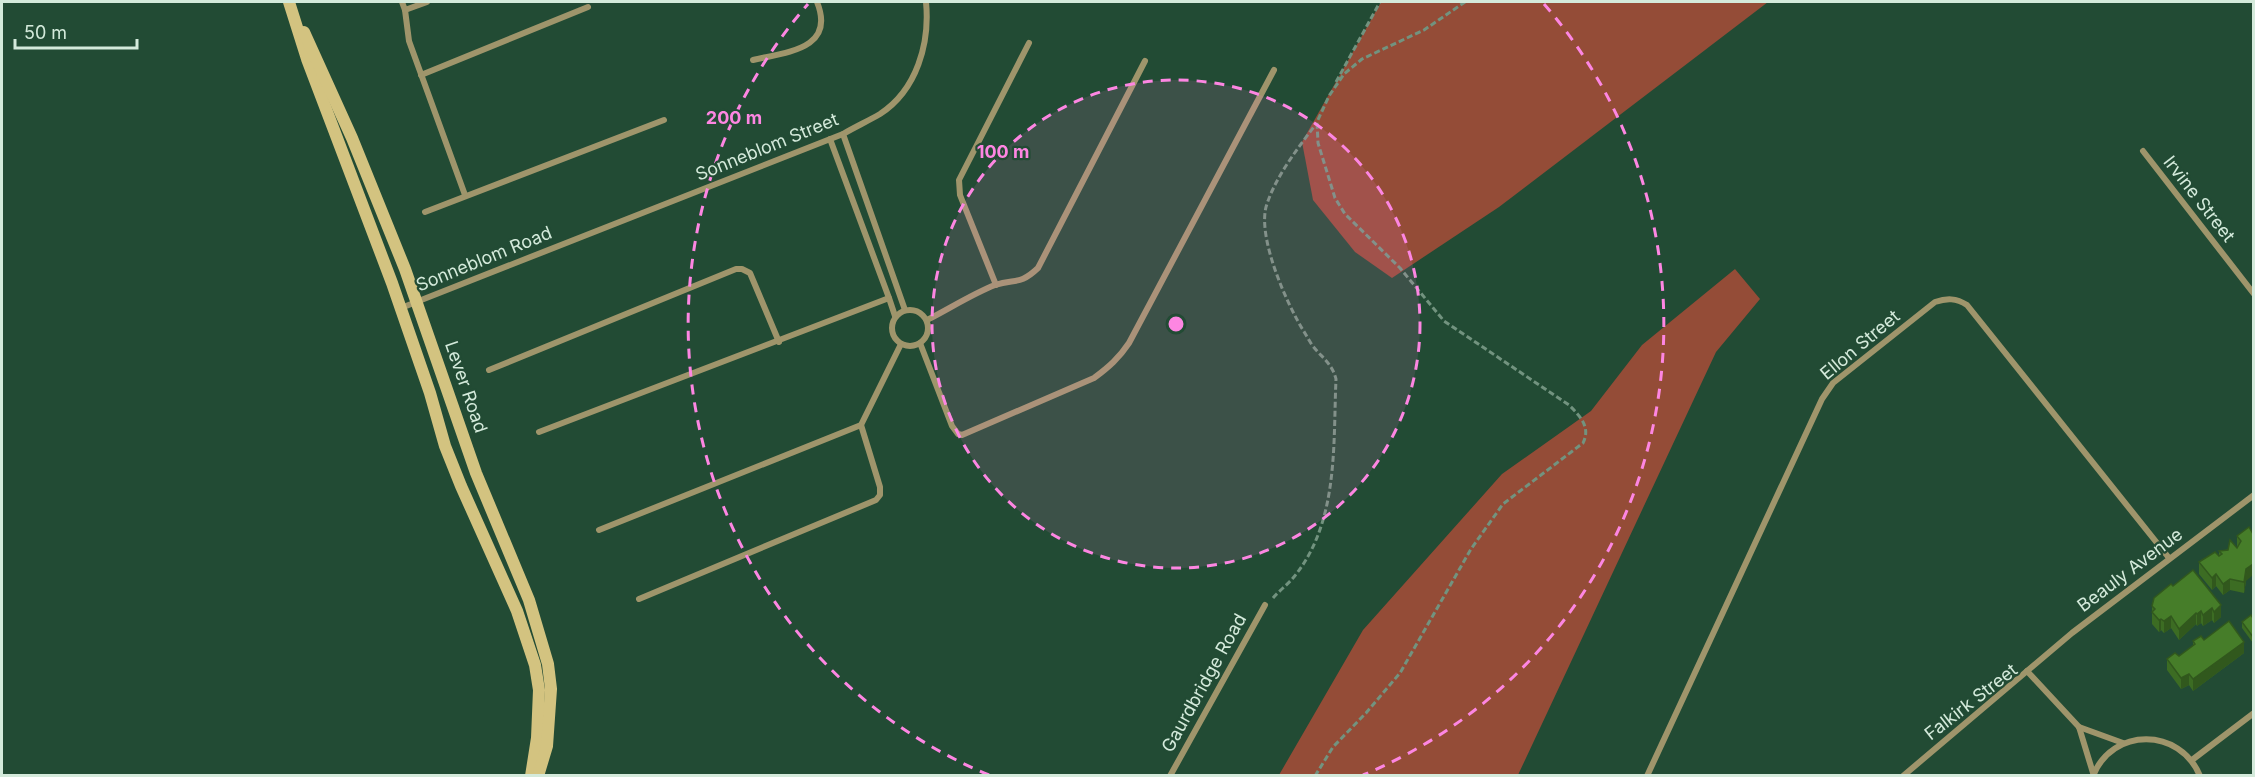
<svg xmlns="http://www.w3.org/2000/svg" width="2255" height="777" font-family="Inter,sans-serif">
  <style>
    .green { fill: #944c37 }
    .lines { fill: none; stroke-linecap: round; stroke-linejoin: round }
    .path { stroke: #72937f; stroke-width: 3; stroke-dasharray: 6 3; stroke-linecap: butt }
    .street { stroke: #9f956b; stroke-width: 6 }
    .secondary { stroke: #d3c380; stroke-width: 12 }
    .wall { fill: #3c6c23 }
    .shaded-wall { fill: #31581d }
    .building { fill: #467d29; stroke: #31581d; stroke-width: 1.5 }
    .ring { fill: none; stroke: #fd86e2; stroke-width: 3; stroke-dasharray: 10 8 }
    .labels { text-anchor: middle; stroke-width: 4.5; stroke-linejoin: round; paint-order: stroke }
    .street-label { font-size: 18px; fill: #d4eadb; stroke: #224b34 }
    .centre { fill: #fd86e2; stroke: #224b34; stroke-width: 3 }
    .ring-label { font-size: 18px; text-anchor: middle; font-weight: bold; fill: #fd86e2; stroke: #224b34; stroke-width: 4.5; stroke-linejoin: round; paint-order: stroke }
  </style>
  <rect width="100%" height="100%" fill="#224b34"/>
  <g class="green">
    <path d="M1381 2H1768L1499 207 1392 278 1355 252 1313 200 1302 142Z"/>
    <path d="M1735 269 1760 299 1716 352 1518 775H1279L1363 630 1502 474 1591 411 1642 345Z"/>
  </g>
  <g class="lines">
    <g class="path">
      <path d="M1336 82 1380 2"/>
      <path d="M1273 598C1279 591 1287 585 1293 578 1339 523 1333 446 1336 379 1332 363 1321 357 1312 345 1309 340 1306 335 1303 330 1286 302 1258 239 1266 207 1275 177 1298 148 1316 124"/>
      <path d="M1315 776 1333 747 1366 713 1400 673 1471 549 1503 504 1583 443C1591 427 1580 416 1569 405L1444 321 1400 268 1345 214 1335 198 1318 143 1317 122 1329 96 1344 74 1362 59 1424 30 1465 2"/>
    </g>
    <g class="street">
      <path d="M402 2 405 10 409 41 465 195"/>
      <path d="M405 10 427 2"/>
      <path d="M753 60C787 52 836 49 817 2"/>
      <path d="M421 75 588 7"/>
      <path d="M843 134 905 310"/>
      <path d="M830 139 889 298 895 316"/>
      <path d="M2143 151 2254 294"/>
      <path d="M425 212 664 120"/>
      <path d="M996 285 960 195 959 180 1029 43"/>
      <path d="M401 308 843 134C855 127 868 121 880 114 917 90 930 43 926 2"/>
      <circle cx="910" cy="328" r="18"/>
      <path d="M927 320C949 309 972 294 995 285 1015 278 1019 286 1038 268L1145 61"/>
      <path d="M920 343 952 426 958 434 962 435 1094 378C1109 367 1119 358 1129 343L1274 70"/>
      <path d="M489 370 736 269H742L750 273 779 342"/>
      <path d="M539 432 889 298"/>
      <path d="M599 530 861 425 901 344"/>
      <path d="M639 599 876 500 880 495V487L861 425"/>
      <path d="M2027 671 2079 727 2093 773"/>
      <path d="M2079 727 2123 743"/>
      <path d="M2192 760 2254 713"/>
      <path d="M1170 776 1265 605"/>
      <path d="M1647 776 1822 399 1833 383 1935 302C1947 298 1956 298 1967 305L2169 558"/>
      <path d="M1903 776 2072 633 2254 495"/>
      <path d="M2093 776C2112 727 2180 727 2200 776"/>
    </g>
    <g class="secondary">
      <path d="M289 2 307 59 392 283 430 393 445 446 461 486 517 611 535 665 539 690 537 738 531 776"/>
      <path d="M304 32 352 138 405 269 476 473 529 600 548 664 551 689 547 746 538 776"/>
    </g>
  </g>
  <g class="wall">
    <path d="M2249 527 2246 581 2244 593 2230 590 2223 595 2216 586 2212 590 2199 574V562L2219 556V551L2237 548V536Z"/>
    <path d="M2193 570 2221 617 2214 623 2212 620 2203 626 2201 623 2197 626 2196 624 2179 640 2171 628 2164 633 2161 630 2159 632 2152 624V606L2173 586Z"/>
    <path d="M2253 618V643L2242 628V622Z"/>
    <path d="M2204 640 2244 653 2193 691 2189 685 2181 689 2167 670V659L2179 656 2193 646V641Z"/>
  </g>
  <g class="shaded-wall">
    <path d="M2253 564V575L2246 581 2244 593V582L2246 569Z"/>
    <path d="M2216 574V586L2212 590V578Z"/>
    <path d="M2230 579V590L2223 595V584Z"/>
    <path d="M2221 605V617L2214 623V612Z"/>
    <path d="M2212 608V620L2203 626V615Z"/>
    <path d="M2201 611V623L2197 626V614Z"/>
    <path d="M2196 613V624L2179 640V629Z"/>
    <path d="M2171 616V628L2164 633V621Z"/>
    <path d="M2161 619V630L2159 632V620Z"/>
    <path d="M2244 642V653L2193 691V679Z"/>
    <path d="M2189 674V685L2181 689V678Z"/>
  </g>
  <g class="building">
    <path d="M2249 527 2253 534V564L2246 569 2244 582 2230 579 2223 584 2216 574 2212 578 2199 562 2215 552 2219 556 2222 554 2219 551 2228 550 2230 540 2237 548 2241 541 2237 536Z"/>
    <path d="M2193 570 2221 605 2214 612 2212 608 2203 615 2201 611 2197 614 2196 613 2179 629 2171 616 2164 621 2161 619 2159 620 2152 612 2155 609 2152 606 2154 598 2171 584 2173 586Z"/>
    <path d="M2251 615 2253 618V637L2242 622Z"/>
    <path d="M2229 621 2244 642 2193 679 2189 674 2181 678 2167 659 2175 653 2179 656 2195 644 2193 641 2201 636 2204 640Z"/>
  </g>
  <circle cx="1176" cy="324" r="244" fill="#fd86e2" fill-opacity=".12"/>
  <g class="ring">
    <circle cx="1176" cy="324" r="244"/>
    <path d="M989 775A488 488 0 0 1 808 4M1544 4A488 488 0 0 1 1363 775"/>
  </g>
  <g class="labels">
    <g class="street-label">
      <text transform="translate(767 147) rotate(-22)" y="6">Sonneblom Street</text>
      <text transform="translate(2199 199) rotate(52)" y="6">Irvine Street</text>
      <text transform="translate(484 259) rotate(-22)" y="6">Sonneblom Road</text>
      <text transform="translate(1860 345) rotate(-40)" y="6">Ellon Street</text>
      <text transform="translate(466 387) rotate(71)" y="6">Lever Road</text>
      <text transform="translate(2130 570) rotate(-37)" y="6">Beauly Avenue</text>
      <text transform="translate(1204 683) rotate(-61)" y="6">Gaurdbridge Road</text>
      <text transform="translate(1971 702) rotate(-38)" y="6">Falkirk Street</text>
    </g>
  </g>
  <circle cx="1176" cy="324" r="9" class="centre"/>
  <g class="ring-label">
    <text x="734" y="124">200 m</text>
    <text x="1003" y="158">100 m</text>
  </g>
  <rect width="2255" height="777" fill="none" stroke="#d4eadb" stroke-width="6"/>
  <path d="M15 39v9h122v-9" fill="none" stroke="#d4eadb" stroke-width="3"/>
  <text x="24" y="39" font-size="18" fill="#d4eadb" stroke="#224b34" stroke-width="4.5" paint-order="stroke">50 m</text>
</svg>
